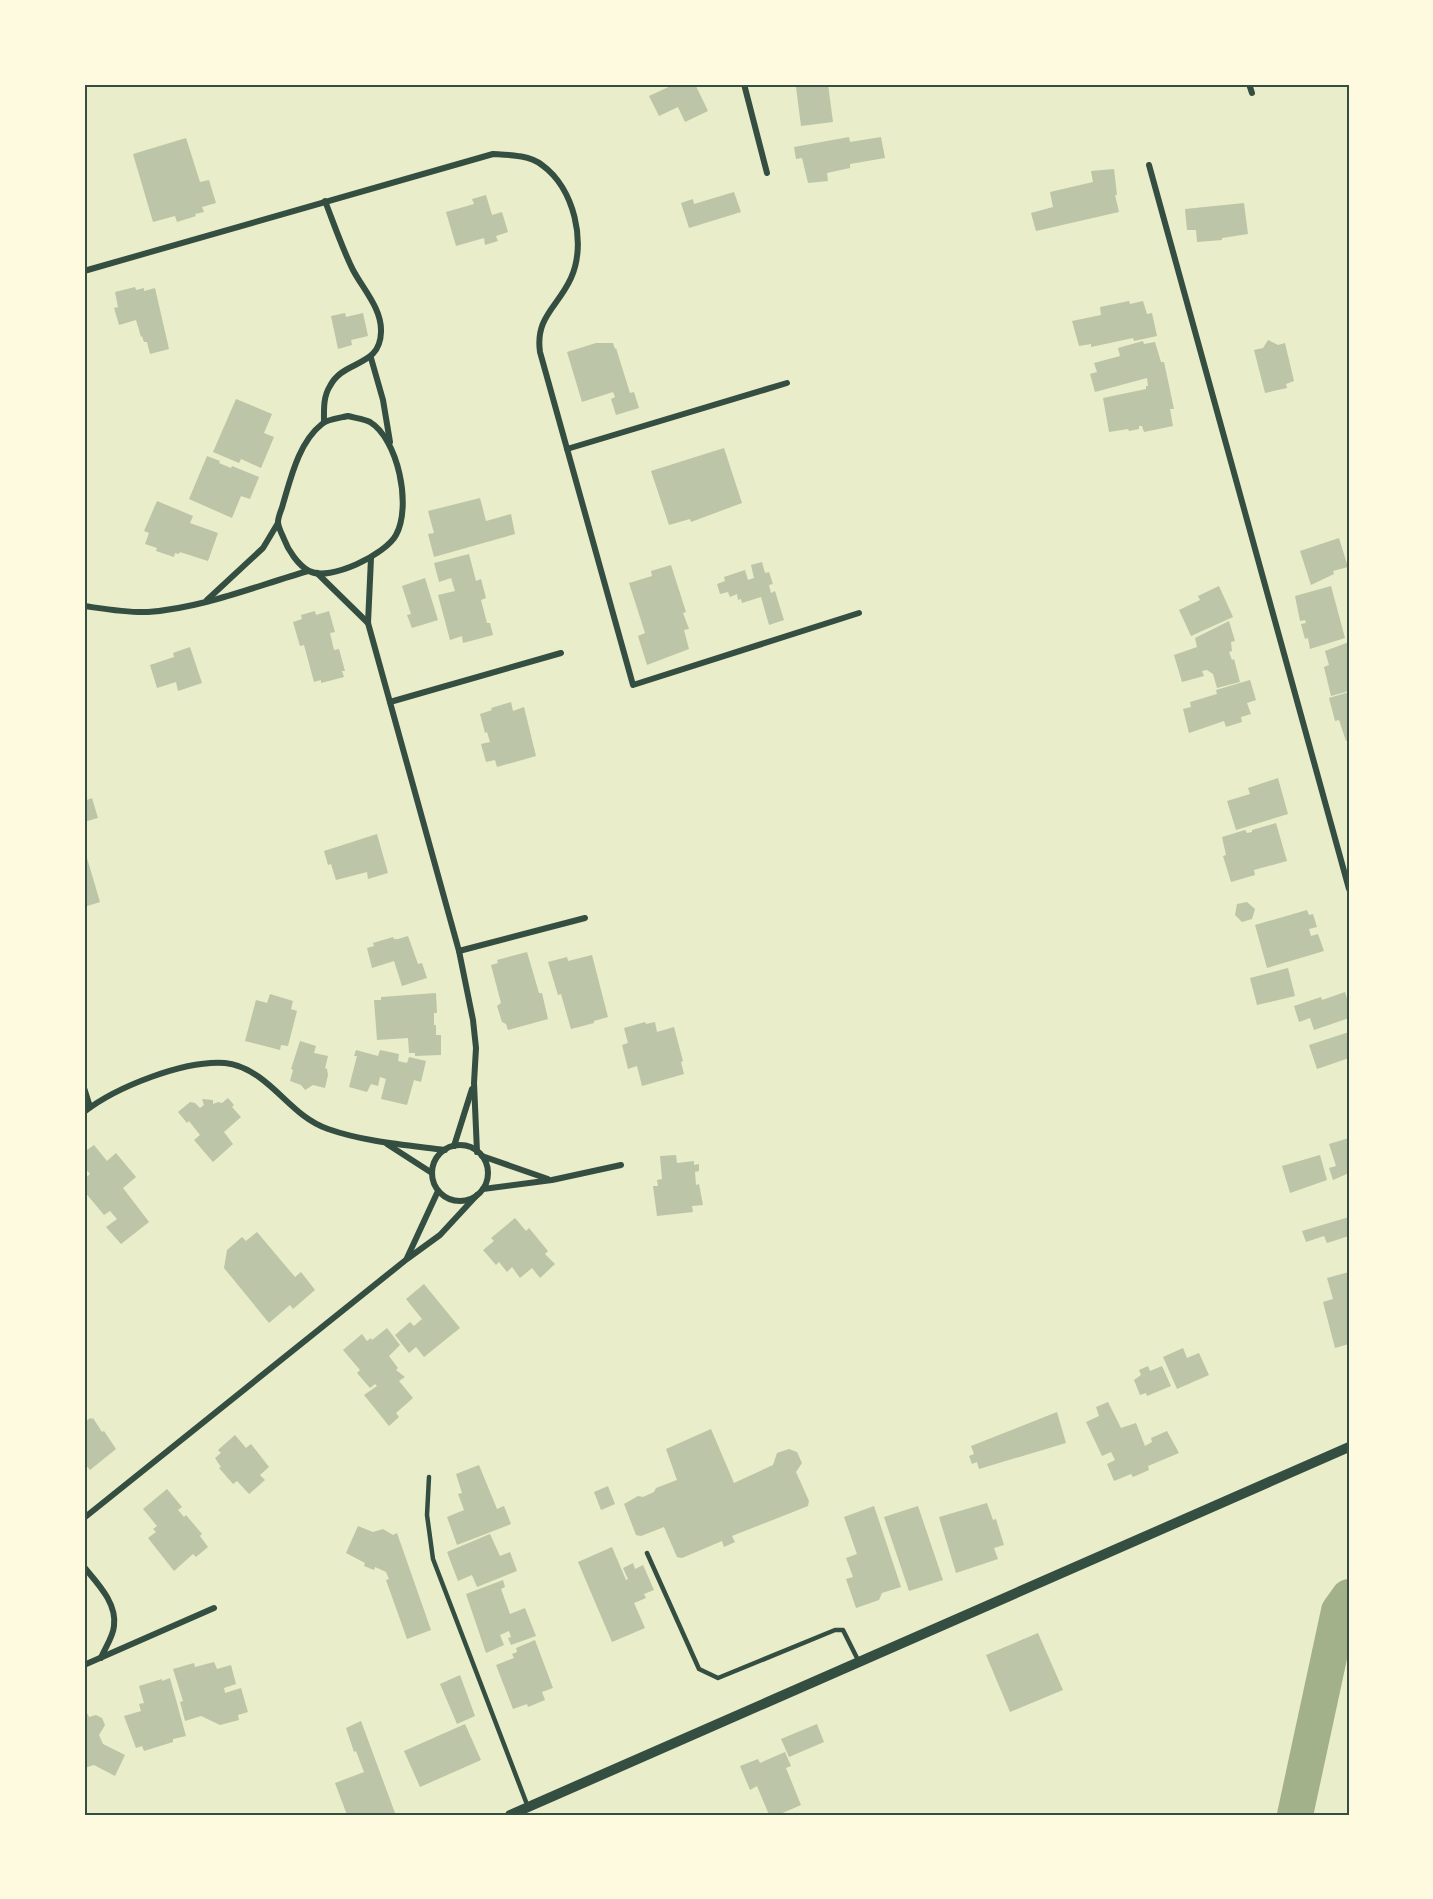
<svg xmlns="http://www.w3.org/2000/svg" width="1433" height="1899" font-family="Quicksand,sans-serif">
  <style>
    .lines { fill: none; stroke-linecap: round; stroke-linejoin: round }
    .river { stroke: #a3b18a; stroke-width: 36 }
    .building { fill: #bcc5a7 }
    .service { stroke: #344e41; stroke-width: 4.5 }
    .minor { stroke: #344e41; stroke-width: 6 }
    .tertiary { stroke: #344e41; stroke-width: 10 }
    .neatline { fill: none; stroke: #344e41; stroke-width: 2 }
  </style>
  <rect width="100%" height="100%" fill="#e9edc9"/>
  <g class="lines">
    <path class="river" d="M1295 1815 1339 1611 1349 1597"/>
  </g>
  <g class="building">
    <path d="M675 84H695L708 111 685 122 678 107 659 116 649 96Z"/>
    <path d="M828 84 833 122 801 126 796 87Z"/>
    <path d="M849 137 850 142 881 137 885 158 850 164V168L827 173 828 181 808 183 802 158 796 159 794 147Z"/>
    <path d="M186 138 200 182 209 180 216 203 202 207 204 212 195 214 196 216 177 222 175 216 153 222 133 154Z"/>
    <path d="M1114 169 1117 195H1115L1119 212 1036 231 1031 213 1053 207 1050 192 1093 182 1091 171Z"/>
    <path d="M734 192 741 212 689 228 681 203 693 199 694 204Z"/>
    <path d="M486 195 492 215 502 212 508 232 496 236 498 241 485 245 484 238 456 246 446 212 474 204 472 199Z"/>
    <path d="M1244 203 1248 234 1222 238V240L1197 242 1196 230H1187L1185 209Z"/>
    <path d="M135 287 136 290 144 288V291L155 288 169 349 150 354 147 342H144L142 336 141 337 136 320 119 325 114 308 118 307 115 292Z"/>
    <path d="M1129 301 1130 304 1143 301 1147 314 1152 313 1157 336 1134 341 1133 338 1091 347V344L1079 346 1072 321 1101 315 1100 307Z"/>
    <path d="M345 313 346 317 363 313 368 336 351 340 352 345 338 349 331 316Z"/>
    <path d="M1268 340 1278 345 1285 343 1294 381 1286 384 1287 388 1265 393 1254 350 1263 348Z"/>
    <path d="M1143 341 1144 344 1155 342 1161 362H1164L1174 409H1170L1173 426 1144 432 1142 426H1139V429L1129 431 1128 429 1109 432 1103 398 1146 389V386H1148L1147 378 1095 392 1090 374 1097 372 1094 363 1120 356 1118 348Z"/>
    <path d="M596 343H613L615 349 616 348 630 393 634 392 639 408 616 415 611 399 615 397 613 392 582 402 567 352Z"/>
    <path d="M236 399 272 414 264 433 274 437 261 468 241 459 239 463 213 452Z"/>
    <path d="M724 448 742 503 691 522 690 519 669 525 651 471Z"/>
    <path d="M207 456 220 461 219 463 231 468 232 466 259 477 250 499 241 496 232 518 189 499Z"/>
    <path d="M480 498 486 521 511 514 515 534 434 557 428 534 434 533 428 511Z"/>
    <path d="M157 501 193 516 190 523 218 533 208 561 180 552 179 554 175 553 174 557 156 551 157 548 145 544 149 533 144 531Z"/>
    <path d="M1339 538 1348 567 1333 571 1334 574 1311 585 1300 551Z"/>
    <path d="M469 554 476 581 481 579 486 598 481 600 487 623H490L493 635 463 643 462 636 450 640 438 595 455 591 451 578 439 582 434 563Z"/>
    <path d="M762 562 765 573 769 572 773 584 769 585 771 593 775 591 784 620 769 625 761 597 742 603 741 599 738 600 737 594 730 597 728 592 720 594 717 584 725 581 724 577 745 570 748 580 754 578 751 565Z"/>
    <path d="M671 565 686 612 683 613 689 629 684 630 689 649 647 665 638 636 645 633 629 583 652 576 651 571Z"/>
    <path d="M425 578 438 620 412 628 407 615 411 614 402 586Z"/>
    <path d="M1219 586 1233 617 1191 636 1179 610 1200 600 1198 596Z"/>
    <path d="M1331 586 1345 638 1310 649 1308 638 1305 639 1301 624 1306 623 1305 620 1300 621 1295 596Z"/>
    <path d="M315 611 316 615 329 611 335 632 330 633 334 650 339 649 345 671H342L344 677 321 683V680L314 682 304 645 300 646 293 622 302 619 301 615Z"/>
    <path d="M1229 621 1235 641 1231 642 1232 651 1229 652 1232 660 1234 659 1240 682 1217 688 1213 674 1207 670 1202 671 1204 676 1182 682 1174 655 1197 647 1195 638Z"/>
    <path d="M1349 642V691L1331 696 1324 667 1329 665 1325 651Z"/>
    <path d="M190 647 202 683 178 691 176 682 157 688 150 665 174 657 173 653Z"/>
    <path d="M1250 680 1256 700 1247 703 1251 714 1241 717 1242 722 1226 727 1224 721 1189 733 1183 709 1191 707 1190 702 1217 694 1216 690Z"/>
    <path d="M1349 692V740L1346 741 1339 720 1335 721 1329 698Z"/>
    <path d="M511 702 513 711 524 707 536 756 497 767 495 760 486 762 481 744 490 742 487 732 485 733 480 714 492 710 491 708Z"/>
    <path d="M1278 778 1288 814 1236 830 1227 801 1250 794 1248 788Z"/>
    <path d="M92 798 98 818 84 822V801Z"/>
    <path d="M1276 823 1287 861 1254 870 1255 875 1231 882 1223 856 1226 855 1222 837 1245 830 1247 833 1252 832V830Z"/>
    <path d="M377 834 388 873 368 879 367 872 336 880 331 864 328 865 324 851Z"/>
    <path d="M87 858 100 902 84 907V859Z"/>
    <path d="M1247 902 1255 909 1252 919 1242 922 1235 915 1237 904Z"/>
    <path d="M1307 910 1309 915 1313 914 1317 927 1309 929 1311 936 1318 934 1324 951 1267 968 1255 925Z"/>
    <path d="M408 936 418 964 422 963 427 978 402 986 394 961 372 968 367 948 374 946 373 943 393 937 394 939H398Z"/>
    <path d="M527 952 539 993H542L548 1019 508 1030 506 1024 502 1022 497 1006 501 1003 491 965 498 963 497 960Z"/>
    <path d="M592 955 608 1017 594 1021V1023L571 1029 561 994 558 995 548 962 567 957 568 961Z"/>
    <path d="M1288 968 1295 996 1257 1005 1250 978Z"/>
    <path d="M1345 992 1349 1005V1018L1314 1030 1310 1018 1299 1022 1294 1006 1321 997 1322 1000Z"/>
    <path d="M436 993 437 1013H434V1025H436V1035H441V1055L415 1056V1053H409L408 1038 377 1040 374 1000H381V997Z"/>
    <path d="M270 994 293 1001 291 1009 297 1011 288 1046 281 1045 280 1050 245 1041 256 1000 267 1003Z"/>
    <path d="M645 1022 646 1024 655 1022 657 1032 674 1027 683 1061 681 1062 684 1074 642 1086 637 1066 628 1069 622 1045 628 1043 624 1028Z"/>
    <path d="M1349 1032V1058L1317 1069 1309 1045Z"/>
    <path d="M300 1041 316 1046 314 1053 328 1056 325 1068 327 1069 328 1075 325 1088 313 1085 305 1090 301 1085 290 1081 293 1070 291 1069Z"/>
    <path d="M356 1050 378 1056 380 1050 399 1054 398 1061 407 1063 409 1057 426 1061 421 1082 414 1080 407 1105 381 1099 386 1079 380 1077 378 1086 371 1084 367 1092 349 1087 357 1056H354Z"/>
    <path d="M228 1098 234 1105 232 1107 241 1117 224 1132 233 1144 213 1162 194 1140 200 1135 189 1121 187 1123 178 1112 190 1102 195 1103 200 1108 204 1105 202 1099 213 1100V1104L218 1102 222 1103Z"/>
    <path d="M1349 1138V1173L1333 1180 1329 1168 1336 1166 1329 1144Z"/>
    <path d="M94 1145 107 1161 116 1153 136 1177 123 1188 149 1222 121 1244 106 1227 117 1219 110 1211 104 1215 84 1191V1179L90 1174 84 1167V1152Z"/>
    <path d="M676 1155 677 1163 694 1161V1165L699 1164V1171L695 1172 696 1185 699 1184 703 1205 692 1206 693 1212 657 1216 653 1186H658L657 1180 662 1179 660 1156Z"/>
    <path d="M1320 1155 1327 1180 1290 1193 1282 1166Z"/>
    <path d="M1349 1217V1236L1327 1243 1324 1236 1306 1242 1302 1231Z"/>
    <path d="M515 1218 526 1231 529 1228 548 1251 545 1254 555 1264 540 1278 532 1268 520 1278 512 1267 507 1272 499 1262 496 1265 483 1250 494 1241 491 1238Z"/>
    <path d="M257 1232 295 1277 301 1272 315 1290 293 1309 290 1305 269 1323 224 1268 227 1250 242 1237 246 1241Z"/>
    <path d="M1349 1272V1344L1335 1348 1323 1302 1333 1299 1327 1278Z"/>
    <path d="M424 1284 460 1328 424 1357 416 1347 409 1353 395 1335 410 1322 414 1326 422 1319 406 1299Z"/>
    <path d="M387 1328 400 1345 389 1356 398 1368 396 1370 405 1377 399 1381 413 1398 396 1413 399 1417 389 1426 364 1395 377 1386 375 1384 370 1388 357 1373 360 1370 343 1350 362 1334 367 1341 371 1338 372 1340Z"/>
    <path d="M1183 1348 1187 1358 1199 1353 1209 1375 1177 1389 1163 1357Z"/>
    <path d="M1148 1366 1150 1371 1162 1366 1171 1386 1147 1396 1146 1393 1140 1395 1134 1380 1141 1375 1139 1370Z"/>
    <path d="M1108 1402 1121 1428 1136 1423 1145 1446 1152 1442 1151 1438 1167 1431 1179 1453 1148 1466 1149 1470 1133 1477 1131 1474 1114 1481 1107 1464 1115 1460 1111 1452 1102 1456 1086 1422 1099 1416 1096 1407Z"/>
    <path d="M1057 1412 1066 1443 979 1469 977 1462 972 1464 969 1456 974 1454 971 1446Z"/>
    <path d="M90 1418 92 1419 93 1418 102 1432 104 1431 116 1449 90 1470 84 1463V1423Z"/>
    <path d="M711 1429 734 1483 773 1465 777 1453 789 1449 797 1452 802 1463 796 1472 809 1501 808 1506 732 1536 735 1542 724 1547 722 1541 682 1558 677 1557 664 1527 641 1536 636 1535 624 1504 638 1496 643 1497 654 1492 656 1488 677 1480 666 1449Z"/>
    <path d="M235 1435 246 1448 251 1444 269 1467 260 1475 265 1480 249 1494 237 1481 233 1484 219 1468 221 1467 215 1458 221 1453 218 1450Z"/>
    <path d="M479 1465 497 1509 504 1506 511 1524 457 1545 447 1517 464 1510 458 1494 462 1493 456 1474Z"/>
    <path d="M608 1486 615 1504 601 1510 594 1492Z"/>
    <path d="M167 1489 182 1507 178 1510 184 1517 186 1515 202 1534 200 1536 208 1547 196 1557 193 1554 174 1571 148 1538 156 1532 153 1529 157 1526 143 1509Z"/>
    <path d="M987 1503 993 1520 996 1519 1004 1545 994 1548 998 1559 956 1573 939 1517Z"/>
    <path d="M874 1506 901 1587 882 1593 879 1600 856 1608 846 1579 853 1577 846 1558 857 1554 844 1517Z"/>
    <path d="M918 1506 943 1580 909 1591 884 1517Z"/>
    <path d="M358 1526 373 1532 383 1529 393 1535 397 1533 431 1630 407 1639 386 1580 389 1579 386 1572 375 1567 374 1570 364 1566 365 1563 346 1553Z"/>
    <path d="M490 1534 500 1556 510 1552 517 1571 477 1587 472 1575 458 1581 447 1552Z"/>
    <path d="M612 1547 626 1580 628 1579 623 1568 633 1563 635 1569 643 1565 654 1590 644 1594 646 1598 634 1603 645 1628 612 1642 578 1562Z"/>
    <path d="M503 1580 505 1587 501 1589 510 1614 525 1608 536 1636 511 1645 508 1638 511 1637 509 1631 500 1635 504 1645 486 1653 466 1594Z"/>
    <path d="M1038 1633 1063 1690 1010 1712 986 1655Z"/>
    <path d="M535 1640 553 1688 542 1692 545 1700 528 1707 527 1704 513 1709 496 1665 514 1658 512 1654 517 1652 516 1648Z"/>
    <path d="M214 1662 217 1669 231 1665 236 1684 224 1688 225 1693 241 1688 248 1712 238 1715 239 1720 220 1725 201 1716 185 1721 180 1702 183 1701 173 1669 194 1663 195 1667Z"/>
    <path d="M460 1675 475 1716 457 1724 440 1684Z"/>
    <path d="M170 1678 186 1736 173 1739V1742L144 1751 142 1746 136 1748 124 1716 141 1711 139 1704 144 1703 139 1686 162 1679V1681Z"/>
    <path d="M87 1713 89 1717 96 1715 102 1718 105 1725 99 1735 103 1744 125 1755 115 1776 94 1765 84 1768V1714Z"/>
    <path d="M361 1721 395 1813 389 1815H347L335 1783 364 1772 356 1751 354 1752 346 1728Z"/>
    <path d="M465 1724 481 1760 420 1787 404 1751Z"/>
    <path d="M817 1724 824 1742 789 1757 781 1739Z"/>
    <path d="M785 1752 791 1766 786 1768 801 1805 778 1815H769L757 1786 750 1790 740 1766 758 1759 760 1763Z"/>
  </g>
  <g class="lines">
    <g class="service">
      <path d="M429 1477 427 1515 433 1559 528 1807"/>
      <path d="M647 1553 699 1669 718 1678 835 1630H843L859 1662"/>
    </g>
    <g class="minor">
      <path d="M744 84 767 173"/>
      <path d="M1249 84 1252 93"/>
      <path d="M1149 165 1349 889"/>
      <path d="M84 271 493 154C510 155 529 155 542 165 574 188 587 243 571 278 558 307 535 317 540 352L633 685 859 613"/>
      <path d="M371 358 383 400 390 442"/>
      <path d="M348 416C355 418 364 419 370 422 398 439 412 506 396 535 386 554 330 582 309 571 298 565 288 550 284 539 282 534 278 527 278 522 278 516 282 509 283 504 291 477 299 442 322 424 328 419 340 418 348 416Z"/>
      <path d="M324 422C324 410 323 397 330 386 344 359 380 368 381 332 382 309 363 289 353 270 342 248 334 224 325 201"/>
      <path d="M567 449 787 383"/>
      <path d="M371 558 368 623 459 951 473 1020 476 1048 474 1083 477 1152"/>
      <path d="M317 573 368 623"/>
      <path d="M207 600 263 548 278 523"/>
      <path d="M84 606C105 609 127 613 148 612 203 608 256 586 308 571"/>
      <path d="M390 702 561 653"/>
      <path d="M459 951 585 918"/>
      <path d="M84 1088 90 1107"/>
      <path d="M84 1112C116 1087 184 1060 225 1063 237 1064 249 1070 259 1077 283 1094 299 1119 328 1129 365 1142 406 1145 445 1150"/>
      <path d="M387 1144 432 1173"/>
      <circle cx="460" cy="1173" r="28"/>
      <path d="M454 1146 472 1089"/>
      <path d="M482 1156 548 1179"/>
      <path d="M483 1189 552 1180 621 1165"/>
      <path d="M407 1258 438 1191"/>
      <path d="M84 1518 407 1259 440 1235 477 1195"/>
      <path d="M84 1567C98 1584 117 1603 114 1626 113 1637 105 1648 101 1658"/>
      <path d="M84 1665 214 1608"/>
    </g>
    <path class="tertiary" d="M510 1815 1349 1447"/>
  </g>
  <rect width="1433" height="1899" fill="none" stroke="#fefae0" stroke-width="171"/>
  <rect x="86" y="86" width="1262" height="1728" class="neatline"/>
</svg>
